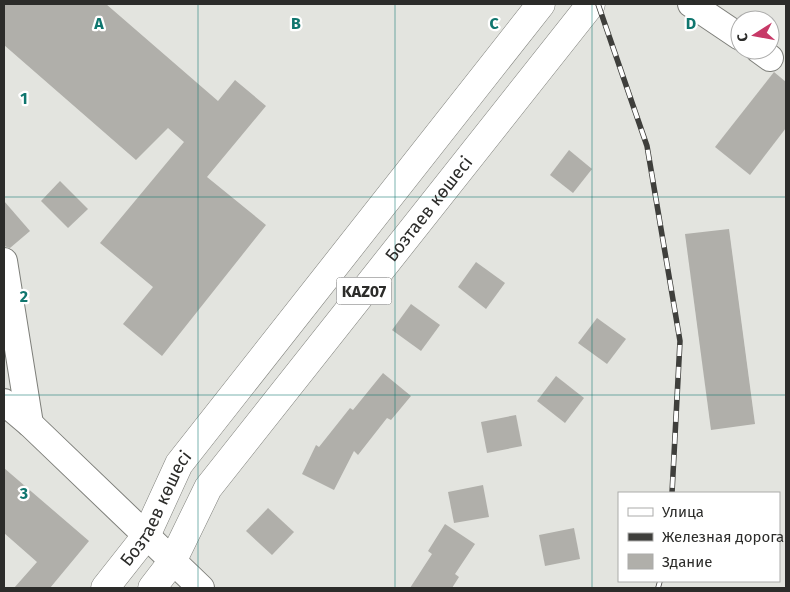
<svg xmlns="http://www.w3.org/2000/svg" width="790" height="592" font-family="'Fira Sans',sans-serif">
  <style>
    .building { fill: #b0afaa }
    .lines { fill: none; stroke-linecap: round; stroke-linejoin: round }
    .minor-casing { stroke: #7e7f7a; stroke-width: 28 }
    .highway-casing { stroke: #7e7f7a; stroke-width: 29 }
    .minor { stroke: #fff; stroke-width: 26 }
    .highway { stroke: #fff; stroke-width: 28 }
    .rail-casing { stroke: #3f3f3c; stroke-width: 5.5 }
    .rail { stroke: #fff; stroke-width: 4; stroke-dasharray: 11; stroke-linecap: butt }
    .grid { fill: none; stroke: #0f766e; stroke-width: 1; stroke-opacity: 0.55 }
    .labels { text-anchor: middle; stroke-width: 4.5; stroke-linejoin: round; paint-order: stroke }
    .shield { fill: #fff; stroke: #6b6b6a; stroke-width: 1 }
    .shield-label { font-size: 16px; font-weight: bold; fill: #2c2c2a }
    .street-label { font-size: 18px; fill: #2c2c2a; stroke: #fff }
    .grid-label { font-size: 16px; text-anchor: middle; font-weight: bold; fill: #0f766e; stroke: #fff; stroke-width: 4.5; stroke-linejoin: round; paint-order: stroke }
  </style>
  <rect width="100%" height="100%" fill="#e3e4df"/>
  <g class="building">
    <path d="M4 4H106L218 101 235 80 266 106 207 177 266 225 162 356 123 324 153 287 100 243 184 142 168 128 136 160 4 45Z"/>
    <path d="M774 72 786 82V128L750 175 715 147Z"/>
    <path d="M569 150 592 169 573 193 550 175Z"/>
    <path d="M60 181 88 209 68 228 41 201Z"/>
    <path d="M4 201 30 231 10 248 4 246Z"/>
    <path d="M729 229 755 424 711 430 685 234Z"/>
    <path d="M476 262 505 283 486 309 458 287Z"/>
    <path d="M411 304 440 325 421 351 392 330Z"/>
    <path d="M597 318 626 339 607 364 578 343Z"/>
    <path d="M383 373 411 396 391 420 387 418 358 455 354 451 334 490 302 474 316 445 319 447 350 408 353 410Z"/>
    <path d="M556 376 584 398 565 423 537 401Z"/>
    <path d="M516 415 522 446 487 453 481 422Z"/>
    <path d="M4 468 89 541 50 588H14L37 562 4 533Z"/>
    <path d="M483 485 489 517 454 523 448 492Z"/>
    <path d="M268 508 294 532 272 555 246 531Z"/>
    <path d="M445 524 475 544 455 574 459 577 452 588H410L432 554 428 551Z"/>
    <path d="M574 528 580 559 545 566 539 535Z"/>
  </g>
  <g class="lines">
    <defs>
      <g id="minor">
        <path d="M691 4 740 37"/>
        <path d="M759 50 770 58"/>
        <path d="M4 261 30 424"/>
        <path d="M4 402 30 424 201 588"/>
      </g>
      <g id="highway">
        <path id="s1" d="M105 588 146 536 179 464 541 4"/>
        <path id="s2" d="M152 588 172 562 208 488 591 4"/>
      </g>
    </defs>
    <use href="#minor" class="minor-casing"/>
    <use href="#highway" class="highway-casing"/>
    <use href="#minor" class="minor"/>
    <use href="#highway" class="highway"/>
    <defs>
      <g id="rail">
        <path d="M598 4 647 146 680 341 672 493"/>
        <path d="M658 588 660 581"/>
      </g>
    </defs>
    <use href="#rail" class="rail-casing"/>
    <use href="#rail" class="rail"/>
  </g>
  <path class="grid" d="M198 4V588M395 4V588M592 4V588M4 197H786M4 395H786"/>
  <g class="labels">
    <rect class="shield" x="336.5" y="277.5" width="55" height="27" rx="4"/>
    <g class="shield-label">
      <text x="364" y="297">KAZ07</text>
    </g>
    <g class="street-label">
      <text dy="6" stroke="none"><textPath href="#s2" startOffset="471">Бозтаев көшесі</textPath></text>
      <text dy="6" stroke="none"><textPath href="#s1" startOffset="95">Бозтаев көшесі</textPath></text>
    </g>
  </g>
  <g class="grid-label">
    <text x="99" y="29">A</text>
    <text x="296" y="29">B</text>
    <text x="494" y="29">C</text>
    <text x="691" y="29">D</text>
    <text x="24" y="104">1</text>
    <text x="24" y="302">2</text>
    <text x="24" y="499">3</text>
  </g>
  <rect width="790" height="592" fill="none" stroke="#2c2c2a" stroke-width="10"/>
  <rect x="618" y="492" width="162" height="90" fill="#ffffff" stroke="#ababaa"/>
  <rect x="628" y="508" width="25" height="8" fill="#ffffff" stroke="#ababaa"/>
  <text x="662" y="517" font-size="15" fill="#2c2c2a">Улица</text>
  <rect x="628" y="533" width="25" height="8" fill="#3f3f3c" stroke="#ababaa"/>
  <text x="662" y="542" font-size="15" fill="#2c2c2a">Железная дорога</text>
  <rect x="628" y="554" width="25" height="15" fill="#b0afaa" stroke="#ababaa"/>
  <text x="662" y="567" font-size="15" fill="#2c2c2a">Здание</text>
  <g transform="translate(755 35) rotate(259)"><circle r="24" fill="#ffffff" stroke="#ababaa"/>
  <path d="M0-4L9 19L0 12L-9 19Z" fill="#c73967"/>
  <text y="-8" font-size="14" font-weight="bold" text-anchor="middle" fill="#2c2c2a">С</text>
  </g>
</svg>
